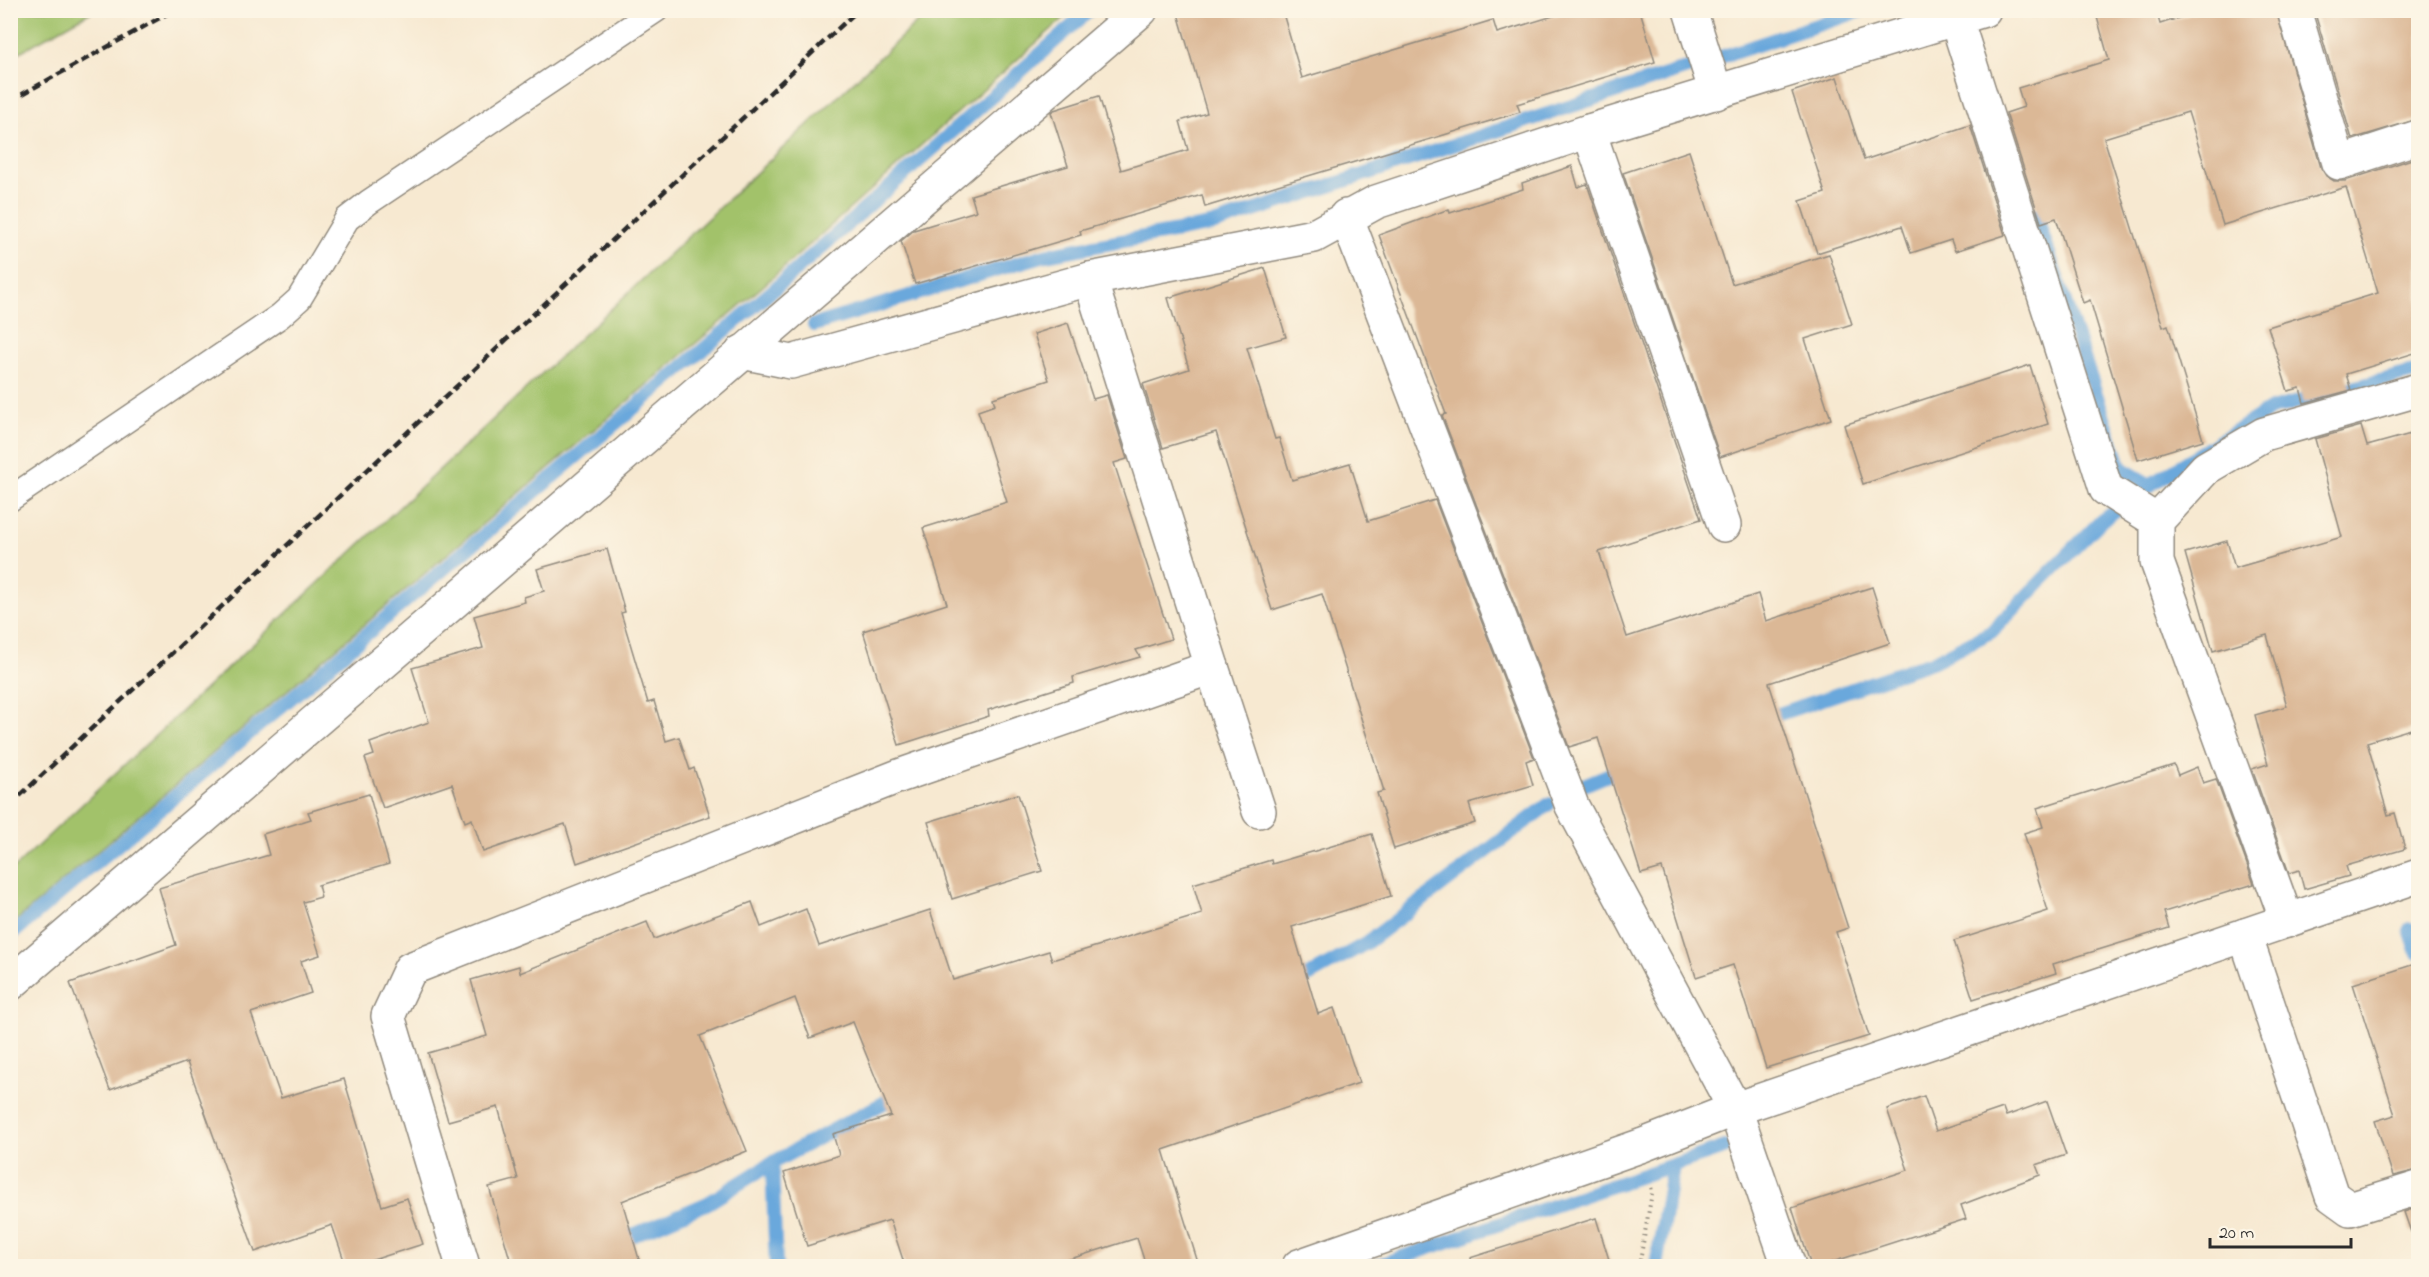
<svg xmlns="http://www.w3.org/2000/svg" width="2429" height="1277" font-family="'Indie Flower',sans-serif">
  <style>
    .green { fill: #a2c26b; stroke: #66764b; stroke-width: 1.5 }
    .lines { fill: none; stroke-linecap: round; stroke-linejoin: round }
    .stream { stroke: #6aa8dc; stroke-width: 14 }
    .building { fill: #dbb896 }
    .service-casing { stroke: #918a7e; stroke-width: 27 }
    .minor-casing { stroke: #918a7e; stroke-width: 36 }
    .path { stroke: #918a7e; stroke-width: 4; stroke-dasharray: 1.5 4.5; stroke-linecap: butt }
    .service { stroke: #fff; stroke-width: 24 }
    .minor { stroke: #fff; stroke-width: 33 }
    .rail { stroke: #2b2b2b; stroke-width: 4.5; stroke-dasharray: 9 4.5; stroke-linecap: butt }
  </style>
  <rect width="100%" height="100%" fill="#fcf5e5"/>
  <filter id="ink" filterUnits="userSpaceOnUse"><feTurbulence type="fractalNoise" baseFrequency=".0167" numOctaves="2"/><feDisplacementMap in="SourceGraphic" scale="12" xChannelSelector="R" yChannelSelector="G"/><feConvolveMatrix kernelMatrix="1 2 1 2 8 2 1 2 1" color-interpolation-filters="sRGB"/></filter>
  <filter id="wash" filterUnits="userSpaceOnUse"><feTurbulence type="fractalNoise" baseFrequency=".008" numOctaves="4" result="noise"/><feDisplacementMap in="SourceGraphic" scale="24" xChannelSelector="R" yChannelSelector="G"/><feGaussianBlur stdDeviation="1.35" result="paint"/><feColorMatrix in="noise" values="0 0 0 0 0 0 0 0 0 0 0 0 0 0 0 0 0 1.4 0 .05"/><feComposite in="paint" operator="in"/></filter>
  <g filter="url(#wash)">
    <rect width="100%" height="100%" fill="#f7e9d1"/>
    <g class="green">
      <path d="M11 10H93V11L11 57Z"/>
      <path d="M929 11H1072L762 287 11 925V871Z"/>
    </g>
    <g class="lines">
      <g class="stream">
        <path d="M2036 215 2121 468 2150 485"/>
        <path d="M814 325 1045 255 1211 225 1863 10"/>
        <path d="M1764 719 1934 661 1991 632 2101 521 2150 485 2271 409 2418 371"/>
        <path d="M1579 787 1627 767"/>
        <path d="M2410 929 2418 953"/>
        <path d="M10 936 771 292 1090 10"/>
        <path d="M1292 985 1365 944 1549 804"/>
        <path d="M772 1163 776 1266"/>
        <path d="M617 1242 708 1203 772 1163 900 1094"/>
        <path d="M1376 1266 1726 1147"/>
        <path d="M1656 1266 1673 1166"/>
      </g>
    </g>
    <g id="blocks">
      <g class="building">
        <path d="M1177 10H1282L1302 78 1493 20 1497 33 1573 10H1640L1655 62 1517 104 1520 112 1338 167 1205 207 1202 195 1080 231 1081 235 915 284 901 241 914 230 976 211 971 195 1068 166 1051 112 1054 110 1099 96 1121 170 1188 150 1180 121 1207 113Z"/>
        <path d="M2095 10H2156L2160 24 2204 10H2276L2321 168 2326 176 2334 181H2345L2418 157V352L2346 374 2351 390 2304 403 2300 388 2288 391 2268 327 2378 293 2346 187 2223 225 2188 112 2104 138 2163 327 2168 325 2203 440 2138 460 2090 300 2083 303 2056 218 2041 223 2006 113 2024 107 2018 88 2109 60Z"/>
        <path d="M2314 10H2418V119L2352 139Z"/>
        <path d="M1837 77 1864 160 1970 125 2005 235 1955 251 1951 240 1911 253 1902 226 1817 253 1800 201 1825 193 1792 92Z"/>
        <path d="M1689 151 1732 284 1829 254 1852 324 1805 339 1831 419 1720 457 1623 173Z"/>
        <path d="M1572 166 1578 187 1587 184 1701 519 1599 552 1627 637 1758 594 1766 621 1872 587 1890 643 1769 683 1848 928 1836 932 1869 1036 1766 1068 1733 965 1696 977 1662 868 1641 874 1598 738 1569 747 1442 415 1446 414 1379 235 1449 209 1450 213 1523 189 1522 183Z"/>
        <path d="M1265 268 1286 337 1247 348 1275 439 1279 438 1292 480 1350 463 1368 521 1435 500 1534 758 1526 761 1533 785 1469 804 1475 823 1394 849 1377 793 1384 791 1322 594 1272 610 1216 432 1163 448 1143 384 1189 369 1168 298Z"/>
        <path d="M1068 323 1093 399 1107 395 1127 459 1114 463 1171 639 1136 650 1140 657 1073 677 1074 683 988 710 989 716 899 745 863 631 947 604 923 528 1007 502 978 411 995 405 993 398 1049 380 1034 334Z"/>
        <path d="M2030 365 2048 424 1863 484 1844 425Z"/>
        <path d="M2361 426 2367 446 2418 432V727L2367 742 2388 815 2395 813 2405 849 2346 866 2349 876 2304 889 2299 870 2289 873 2252 769 2268 764 2255 715 2287 706 2267 635 2213 651 2185 553 2227 541 2235 568 2342 537 2315 439Z"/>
        <path d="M607 549 625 612 621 613 648 703 654 701 666 741 679 737 690 770 694 768 710 816 577 863 565 824 483 852 472 819 465 822 452 784 383 808 365 758 374 755 370 743 429 722 412 668 483 648 474 616 525 602 524 597 544 591 537 569Z"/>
        <path d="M2174 765 2178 775 2197 767 2203 783 2216 779 2254 884 2164 912 2169 928 2053 964 2056 973 1973 999 1954 941 2048 911 2024 833 2043 827 2037 808Z"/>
        <path d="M369 794 389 864 318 885 321 897 303 902 320 955 301 961 311 993 251 1013 281 1098 344 1079 382 1206 407 1198 423 1244 354 1266H346L332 1225 255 1252 187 1062 110 1090 70 983 176 945 159 888 269 855 263 834 311 819 308 812Z"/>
        <path d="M1018 794 1042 871 952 899 928 822Z"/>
        <path d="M1372 834 1391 896 1292 927 1318 1014 1334 1008 1359 1083 1163 1150 1199 1266H1146L1137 1238 1048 1266H905L890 1220 807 1246 784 1173 839 1155 833 1134 891 1116 853 1022 810 1038 795 998 700 1036 747 1151 622 1201 641 1266H512L489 1187 518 1179 498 1107 448 1121 428 1053 487 1036 471 980 519 966 520 973 647 922 654 939 752 902 761 927 806 909 819 946 930 910 953 980 1049 951 1052 960 1202 914 1193 884 1271 860 1272 864Z"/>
        <path d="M2418 963V1170L2393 1176 2375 1121 2395 1115 2353 984Z"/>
        <path d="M1924 1096 1936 1131 2003 1108 2006 1116 2047 1101 2066 1155 2036 1165 2040 1175 1961 1205 1966 1219 1820 1266H1811L1792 1208 1908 1170 1887 1109Z"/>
        <path d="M2418 1207V1230L2411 1232 2404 1212Z"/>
        <path d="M1596 1218 1611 1266H1471L1470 1258Z"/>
      </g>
    </g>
  </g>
  <g filter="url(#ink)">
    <use href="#blocks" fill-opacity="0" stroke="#918a7e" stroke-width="1.5"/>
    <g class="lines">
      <defs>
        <path id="service" d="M10 499 280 316 299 299 347 219 369 202 656 10"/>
        <g id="minor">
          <path d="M1690 10 1716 93"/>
          <path d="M2294 10 2339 163 2418 137"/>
          <path d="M1956 19 2106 489 2157 521"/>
          <path d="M1589 131 1724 525"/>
          <path d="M1346 216 1572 806 1735 1109 1789 1266"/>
          <path d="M742 352 791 362 1090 279 1314 236 1376 202 1589 131 1984 10"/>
          <path d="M1212 667 1259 811"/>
          <path d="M2287 921 2157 562V521L2206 468 2264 434 2418 390"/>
          <path d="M2245 935 2332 1196 2350 1209 2418 1188"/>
          <path d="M10 984 1141 10"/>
          <path d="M463 1266 388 1016 410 969 899 776 1212 667 1090 279"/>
          <path d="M1299 1266 1643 1145 1735 1109 2418 876"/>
        </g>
      </defs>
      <use href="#service" class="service-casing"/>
      <use href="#minor" class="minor-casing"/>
      <path class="path" d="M1639 1266 1652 1193 1651 1185"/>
      <use href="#service" class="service"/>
      <use href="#minor" class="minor"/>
      <g class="rail">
        <path d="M10 101 174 10"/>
        <path d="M10 805 858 10"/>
      </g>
    </g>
  </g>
  <rect width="2429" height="1277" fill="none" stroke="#fcf5e5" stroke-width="36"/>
  <path d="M2210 1238v9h141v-9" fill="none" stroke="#2b2b2b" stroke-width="3"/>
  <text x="2219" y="1238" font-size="18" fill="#2b2b2b" stroke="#fcf5e5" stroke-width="4.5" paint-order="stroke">20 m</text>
</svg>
